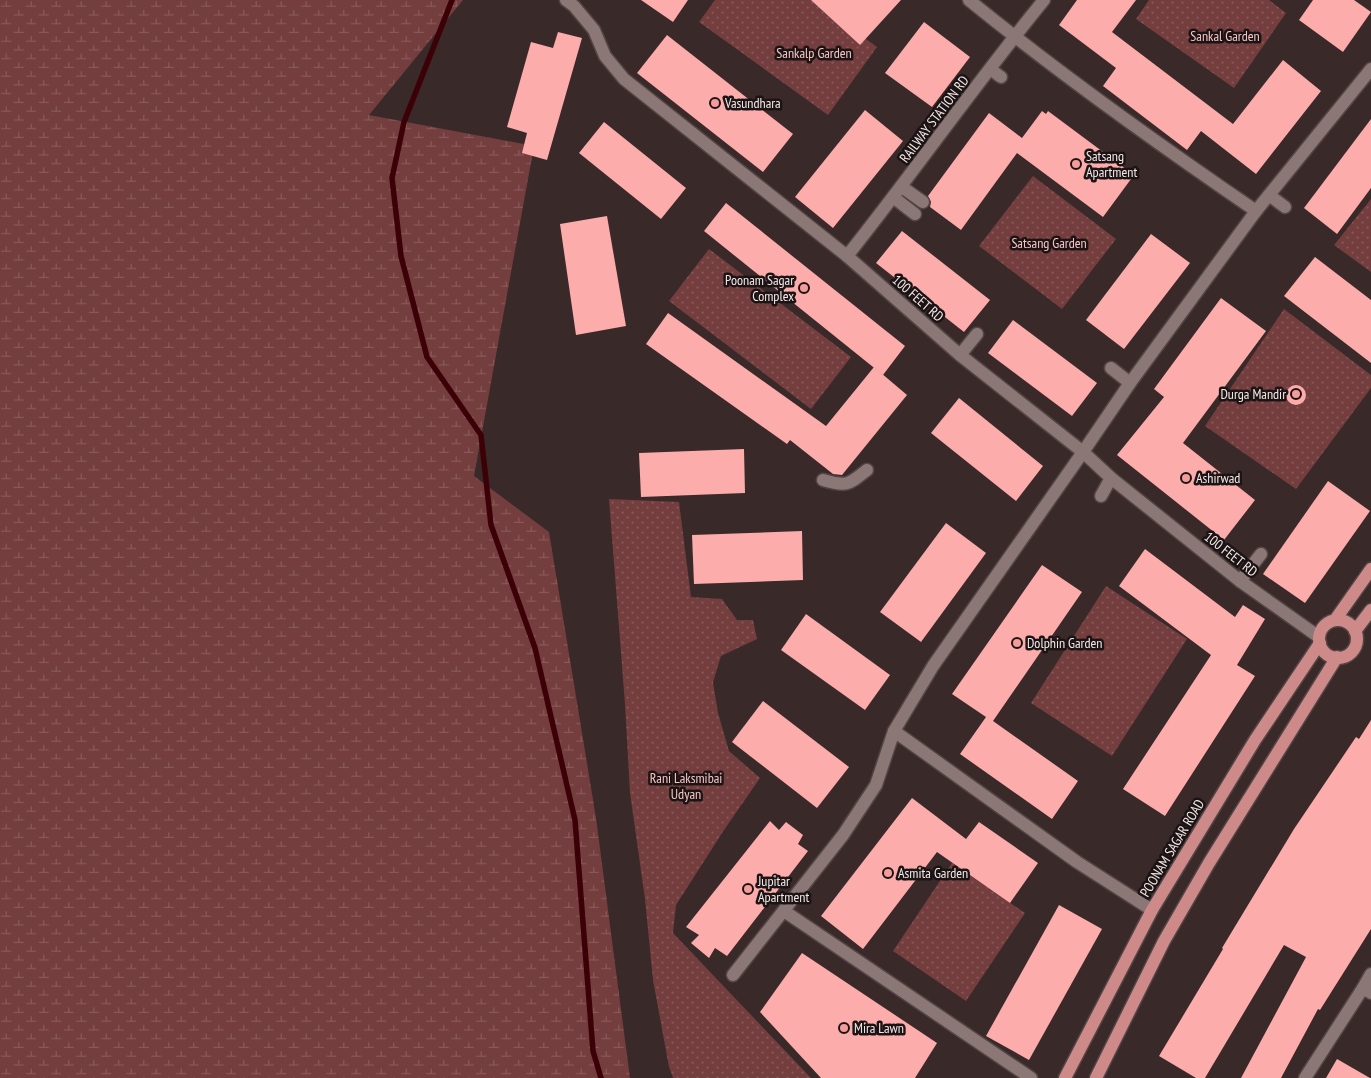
<svg xmlns="http://www.w3.org/2000/svg" width="1371" height="1078" font-family="'PT Sans Narrow',sans-serif">
  <style>
    .wetland { fill: url(#wetland-marsh) }
    .park { fill: url(#park-dots) }
    .lines { fill: none; stroke-linecap: round; stroke-linejoin: round }
    .stream { stroke: #3c0007; stroke-width: 5.5 }
    .building { fill: #fbacab }
    .minor-casing { stroke: #534545; stroke-width: 15 }
    .major-casing { stroke: #534545; stroke-width: 15 }
    .minor { stroke: #8a7776; stroke-width: 12 }
    .major { stroke: #ce8a89; stroke-width: 12 }
    .poi-dot { fill: #f59b9a; stroke: #1c1414; stroke-width: 2 }
    .labels { text-anchor: middle; stroke-width: 5; stroke-linejoin: round; paint-order: stroke }
    .park-label { font-size: 14px; fill: #f8c5c3; stroke: #1c1414 }
    .poi-label { font-size: 14px; fill: #f3e8e7; stroke: #1c1414; text-anchor: start }
    .street-label { font-size: 14px; fill: #f3e8e7; stroke: #1c1414 }
  </style>
  <defs>
    <pattern id="wetland-marsh" width="20" height="14" patternUnits="userSpaceOnUse" patternTransform="scale(1.25)"><rect width="20" height="14" fill="#743d3e"/><path d="M1 5h8M5 5V1M11 12h8M15 12V8" fill="none" stroke="#88595a"/></pattern>
    <pattern id="park-dots" width="8" height="8" patternUnits="userSpaceOnUse" patternTransform="scale(1.25)"><rect width="8" height="8" fill="#743d3e"/><path d="M2 2h.1M6 6h.1" fill="none" stroke="#88595a" stroke-width="1.8" stroke-linecap="round"/></pattern>
  </defs>
  <rect width="100%" height="100%" fill="#3a2929"/>
  <path class="wetland" d="M0 0H463L369 115 534 146 474 476 549 532 596 818 630 1078H0Z"/>
  <g class="park">
    <path d="M715 0H812L877 47 828 115 699 22Z"/>
    <path d="M1149 0H1269L1286 13 1234 88 1136 19Z"/>
    <path d="M1033 176 1116 239 1062 309 979 246Z"/>
    <path d="M1371 199V272L1334 245Z"/>
    <path d="M709 249 851 357 811 409 669 301Z"/>
    <path d="M1284 309 1371 375V388L1296 489 1205 426Z"/>
    <path d="M609 499 679 502 691 597 722 599 737 620H753L757 639 721 656 713 682 718 713 729 751 760 778 724 830 676 905 673 933 811 1078H673L669 1067 653 980 645 899 630 793 625 704Z"/>
    <path d="M1106 586 1187 639 1112 756 1031 703Z"/>
    <path d="M952 863 1025 913 966 1001 893 951Z"/>
  </g>
  <g class="lines">
    <path class="stream" d="M452 0 404 122 392 178 401 256 427 357 481 435 491 525 535 648 575 820 593 1051 601 1078"/>
  </g>
  <g class="building">
    <path d="M641 0H688L673 22Z"/>
    <path d="M811 0H901L860 45Z"/>
    <path d="M1077 0H1136L1112 32 1233 124 1283 60 1321 91 1256 174 1201 131 1187 150 1103 86 1116 68 1059 25Z"/>
    <path d="M1313 0H1354L1371 12 1343 52 1299 20Z"/>
    <path d="M924 22 970 57 932 107 885 73Z"/>
    <path d="M558 32 582 38 547 160 522 153 527 133 507 127 531 42 553 48Z"/>
    <path d="M667 35 793 134 763 172 637 73Z"/>
    <path d="M865 110 903 141 833 228 795 197Z"/>
    <path d="M1042 111 1046 114 1048 111 1134 175 1103 217 1017 153 961 230 930 207 931 202 928 196 989 113 1022 138Z"/>
    <path d="M1371 119V188L1337 234 1304 208Z"/>
    <path d="M604 122 686 188 661 219 579 153Z"/>
    <path d="M726 203 905 346 883 375 704 231Z"/>
    <path d="M607 216 626 326 576 335 560 224Z"/>
    <path d="M902 231 990 300 964 332 876 263Z"/>
    <path d="M1151 234 1190 263 1124 349 1086 320Z"/>
    <path d="M1315 257 1371 300V363L1284 296Z"/>
    <path d="M1221 298 1266 331 1183 443 1255 500 1224 540 1117 455 1164 397 1154 389Z"/>
    <path d="M668 313 826 426 874 367 907 395 842 475 833 474 790 440 787 444 646 344Z"/>
    <path d="M1013 320 1097 383 1072 416 988 353Z"/>
    <circle cx="1296" cy="395" r="10"/>
    <path d="M959 398 1043 466 1016 501 931 433Z"/>
    <path d="M744 449 745 493 641 497 639 453Z"/>
    <path d="M1328 481 1370 511 1305 603 1263 574Z"/>
    <path d="M946 523 986 553 921 642 880 612Z"/>
    <path d="M802 531 803 580 694 584 692 535Z"/>
    <path d="M1145 549 1235 617 1243 605 1265 619 1237 665 1255 676 1165 816 1123 789 1211 655 1119 586Z"/>
    <path d="M1042 565 1082 592 993 721 1078 781 1052 819 960 754 986 717 952 694Z"/>
    <path d="M806 614 890 675 865 710 781 650Z"/>
    <path d="M763 701 849 767 817 808 732 742Z"/>
    <path d="M1371 720V929L1320 1010 1318 1009 1281 1078H1241L1306 957 1284 945 1205 1078H1196L1159 1056 1223 949 1222 948 1294 829 1356 737 1359 739Z"/>
    <path d="M912 798 966 839 979 822 1038 863 1010 903 937 852 863 949 821 916Z"/>
    <path d="M770 821 779 830 786 822 803 835 798 844 808 851 727 956 715 948 709 958 691 943 699 935 686 927Z"/>
    <path d="M1059 905 1102 929 1029 1060 986 1036Z"/>
    <path d="M802 953 937 1043 915 1078H821L760 1012Z"/>
    <path d="M1337 1059 1370 1078H1326Z"/>
  </g>
  <g class="lines">
    <defs>
      <g id="minor">
        <path d="M566 0 574 6 594 30 605 56 624 79 847 256 960 355 1083 452 1111 478 1240 581 1319 637"/>
        <path d="M969 0C1061 75 1158 144 1256 211"/>
        <path d="M990 69 1001 77"/>
        <path d="M902 187 923 202"/>
        <path d="M1269 195 1285 207"/>
        <path d="M893 197 915 214"/>
        <path d="M847 256C914 172 976 83 1044 0"/>
        <path d="M960 355 977 334"/>
        <path d="M1111 368 1130 383"/>
        <path d="M823 480C847 487 848 485 867 470"/>
        <path d="M1101 496 1111 478"/>
        <path d="M1240 581 1261 554"/>
        <path d="M894 731 1077 862 1152 910"/>
        <path d="M784 911 1031 1078"/>
        <path d="M733 975 843 835 876 785 894 731 933 666 1083 452 1130 383 1256 211 1371 69"/>
        <path d="M1363 988 1371 974"/>
        <path d="M1305 1078 1363 988 1371 993"/>
      </g>
      <g id="major">
        <path d="M1335 620 1371 569"/>
        <circle cx="1338" cy="639" r="19"/>
        <path d="M1355 631 1371 610"/>
        <path d="M1065 1078 1152 910 1255 740 1320 643"/>
        <path d="M1096 1078 1164 941 1209 863 1337 657"/>
      </g>
    </defs>
    <use href="#minor" class="minor-casing"/>
    <use href="#major" class="major-casing"/>
    <use href="#minor" class="minor"/>
    <use href="#major" class="major"/>
  </g>
  <g class="poi-dot">
    <circle cx="715" cy="103" r="5"/>
    <circle cx="1076" cy="164" r="5"/>
    <circle cx="804" cy="288" r="5"/>
    <circle cx="1296" cy="394" r="5"/>
    <circle cx="1186" cy="478" r="5"/>
    <circle cx="1017" cy="643" r="5"/>
    <circle cx="888" cy="873" r="5"/>
    <circle cx="748" cy="889" r="5"/>
    <circle cx="844" cy="1028" r="5"/>
  </g>
  <g class="labels">
    <g class="park-label">
      <text x="1225" y="41">Sankal Garden</text>
      <text x="814" y="58">Sankalp Garden</text>
      <text x="1049" y="248">Satsang Garden</text>
      <text x="686" y="783">Rani Laksmibai<tspan x="686" dy="16">Udyan</tspan></text>
    </g>
    <g class="poi-label">
      <text x="725" y="108">Vasundhara</text>
      <text x="1086" y="161">Satsang<tspan x="1086" dy="16">Apartment</tspan></text>
      <text x="794" y="285" text-anchor="end">Poonam Sagar<tspan x="794" dy="16">Complex</tspan></text>
      <text x="1286" y="399" text-anchor="end">Durga Mandir</text>
      <text x="1196" y="483">Ashirwad</text>
      <text x="1027" y="648">Dolphin Garden</text>
      <text x="898" y="878">Asmita Garden</text>
      <text x="758" y="886">Jupitar<tspan x="758" dy="16">Apartment</tspan></text>
      <text x="854" y="1033">Mira Lawn</text>
    </g>
    <g class="street-label">
      <text transform="translate(934 119) rotate(-53)" y="5">RAILWAY STATION RD</text>
      <text transform="translate(918 298) rotate(41)" y="5">100 FEET RD</text>
      <text transform="translate(1231 554) rotate(38)" y="5">100 FEET RD</text>
      <text transform="translate(1172 848) rotate(-59)" y="5">POONAM SAGAR ROAD</text>
    </g>
  </g>
</svg>
